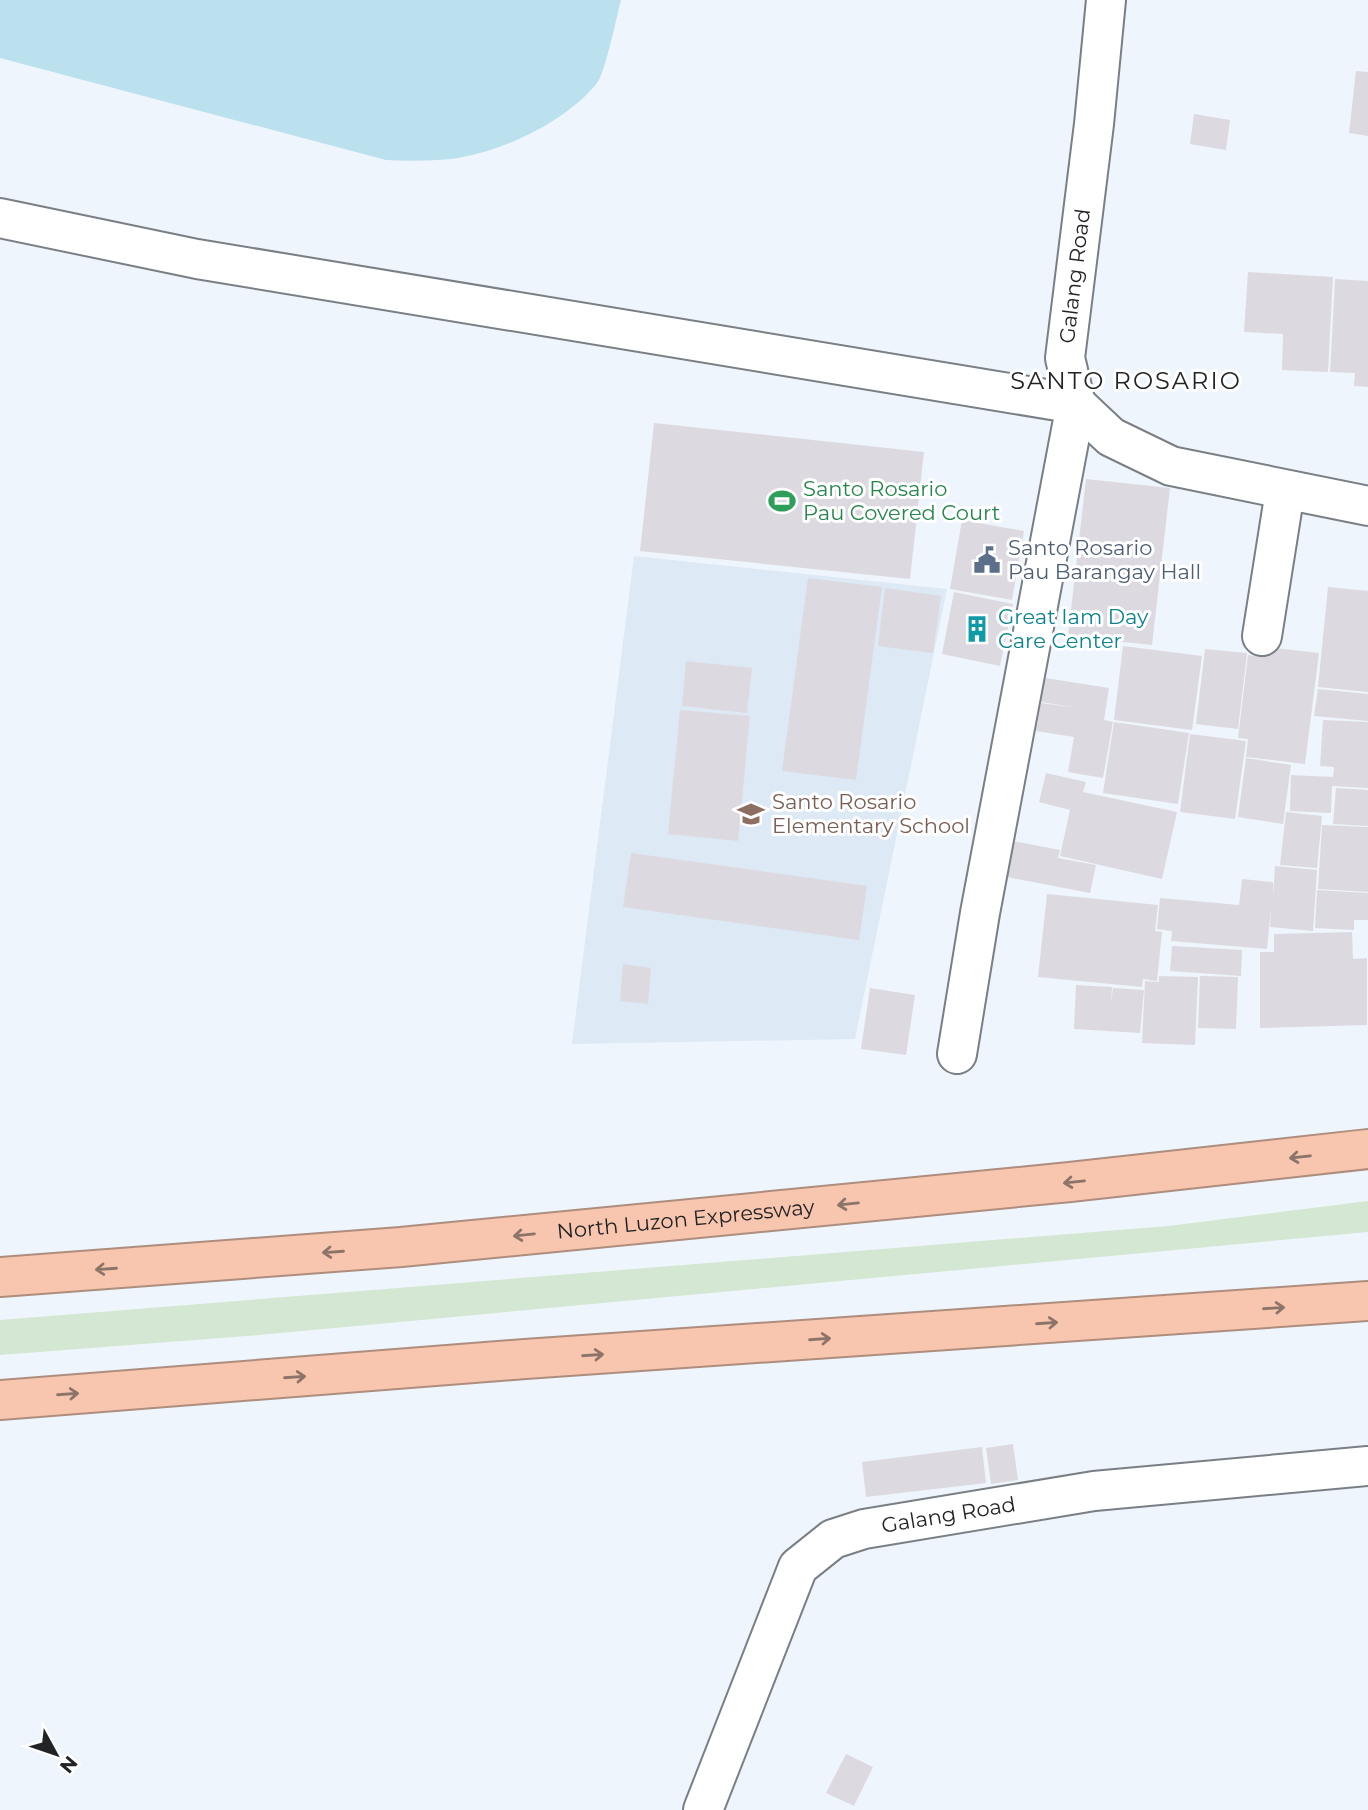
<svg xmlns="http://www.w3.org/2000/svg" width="1368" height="1810" font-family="Montserrat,sans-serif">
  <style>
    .built { fill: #dde9f5 }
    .green { fill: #d3e7d2 }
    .water { fill: #bbe1ee }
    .building { fill: #ddd9e1 }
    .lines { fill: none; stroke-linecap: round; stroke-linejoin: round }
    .minor-casing { stroke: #797f85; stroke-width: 42 }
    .highway-casing { stroke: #ad8d7e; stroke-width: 42 }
    .minor { stroke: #fff; stroke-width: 38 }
    .highway { stroke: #f8c6ae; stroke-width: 38 }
    .oneway { stroke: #8c746a }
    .labels { text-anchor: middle; stroke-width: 6; stroke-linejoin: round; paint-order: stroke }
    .street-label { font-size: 21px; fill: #212325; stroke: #fff }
    .leisure-label { font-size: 21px; fill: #27864d; stroke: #fff; text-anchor: start }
    .service-label { font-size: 21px; fill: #4e5e75; stroke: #fff; text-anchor: start }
    .culture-label { font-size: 21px; fill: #0d838f; stroke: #fff; text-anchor: start }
    .education-label { font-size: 21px; fill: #785e54; stroke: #fff; text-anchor: start }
    .quarter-label { font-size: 24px; letter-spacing: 2px; fill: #212325; stroke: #fff }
  </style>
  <rect width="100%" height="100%" fill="#eff5fc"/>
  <path class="built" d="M634 556 947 589 855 1039 572 1044Z"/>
  <path class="green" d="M1368 1201V1232L259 1335 0 1355V1320L1168 1226Z"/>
  <path class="water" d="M0 0H621C617 15 605 74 597 83 566 122 500 153 451 159 430 161 408 161 386 160L0 58Z"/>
  <g class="building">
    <path d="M1356 71 1368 72V136L1349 133Z"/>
    <path d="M1194 114 1230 120 1226 150 1190 144Z"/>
    <path d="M1248 272 1333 277 1328 372 1282 370 1283 334 1244 332Z"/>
    <path d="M1335 279 1368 281V387L1354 386 1355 373 1330 372Z"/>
    <path d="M654 423 924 452 910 579 640 551Z"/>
    <path d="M1086 479 1170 488 1152 645 1068 636Z"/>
    <path d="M962 520 1024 531 1012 600 950 589Z"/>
    <path d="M808 578 882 587 856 780 782 771Z"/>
    <path d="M1328 587 1368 591V692L1318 687Z"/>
    <path d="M885 588 941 596 933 653 878 646Z"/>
    <path d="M954 592 1013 604 1000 666 942 654Z"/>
    <path d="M1123 646 1202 656 1192 730 1114 720Z"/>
    <path d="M1266 647 1319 653 1305 764 1246 757 1248 739 1238 738 1248 655 1265 657Z"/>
    <path d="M1205 649 1247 653 1238 729 1196 724Z"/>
    <path d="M686 661 752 668 747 713 682 706Z"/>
    <path d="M1039 677 1109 688 1104 720 1113 722 1103 778 1068 772 1074 737 1036 731 1041 703 1078 708 1035 701Z"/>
    <path d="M1318 689 1368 694V721L1314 716Z"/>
    <path d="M680 710 750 716 738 841 668 834Z"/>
    <path d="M1323 720 1368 722V788L1332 786 1331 813 1290 811 1291 775 1333 777 1334 767 1320 766Z"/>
    <path d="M1114 722 1189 733 1178 804 1103 793Z"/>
    <path d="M1190 734 1246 741 1235 819 1180 812Z"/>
    <path d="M1246 758 1291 765 1283 824 1238 817Z"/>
    <path d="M1046 773 1086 782 1083 792 1177 812 1162 879 1060 856 1070 810 1039 802Z"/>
    <path d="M1336 788 1368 790V826L1333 824Z"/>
    <path d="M1286 812 1322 816 1317 868 1280 865Z"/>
    <path d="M1322 825 1368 827V892L1318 889Z"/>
    <path d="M1008 840 1060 850 1058 858 1096 865 1090 893 1001 876Z"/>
    <path d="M631 853 867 886 859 940 623 907Z"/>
    <path d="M1275 866 1317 870 1313 931 1270 927 1271 907 1267 949 1171 941 1172 931 1157 929 1160 898 1239 905 1242 879 1273 882V896Z"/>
    <path d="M1317 890 1368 893V920H1354V930L1315 928Z"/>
    <path d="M1047 894 1158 905 1155 931 1162 932 1157 981 1143 979 1142 987 1038 977Z"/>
    <path d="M1352 932 1353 959 1367 958V1025L1260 1028V952H1274V934Z"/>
    <path d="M1172 946 1242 950 1241 976 1170 971Z"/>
    <path d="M623 964 651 968 648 1004 620 1001Z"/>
    <path d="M1159 976 1198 977 1195 1045 1142 1043 1145 981 1159 982Z"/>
    <path d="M1200 976 1238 977 1236 1029 1198 1028Z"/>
    <path d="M1076 985 1112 987 1111 1003 1113 988 1144 990 1140 1033 1074 1029Z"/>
    <path d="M870 988 915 995 906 1055 861 1049Z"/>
    <path d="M1013 1444 1018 1480 991 1484 986 1448Z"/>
    <path d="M982 1447 986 1483 866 1497 862 1462Z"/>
    <path d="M846 1754 873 1767 854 1806 826 1793Z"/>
  </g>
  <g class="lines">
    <defs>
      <g id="minor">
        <path d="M1106 0 1094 124 1065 358 1076 404 1111 437 1171 466 1368 506"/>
        <path d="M0 218 197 259 1076 404 980 913 957 1054"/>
        <path d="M1262 636 1285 491"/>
        <path id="s1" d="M703 1810 798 1567 833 1539 864 1529 1094 1491 1368 1466"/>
      </g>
      <g id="highway">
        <path id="s2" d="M0 1277 401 1247 1070 1182 1368 1149"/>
        <path d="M0 1400 525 1359 1368 1301"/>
      </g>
    </defs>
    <use href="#minor" class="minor-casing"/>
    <use href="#highway" class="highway-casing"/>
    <use href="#minor" class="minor"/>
    <use href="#highway" class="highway"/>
  </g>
  <defs><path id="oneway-shaft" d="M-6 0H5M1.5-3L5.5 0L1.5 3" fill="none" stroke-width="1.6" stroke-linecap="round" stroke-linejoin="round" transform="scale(1.75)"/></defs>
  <g class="oneway">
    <use href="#oneway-shaft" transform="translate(1300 1157) rotate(174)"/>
    <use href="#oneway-shaft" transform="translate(1074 1182) rotate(174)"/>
    <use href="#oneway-shaft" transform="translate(848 1204) rotate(174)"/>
    <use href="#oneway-shaft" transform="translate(524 1235) rotate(174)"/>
    <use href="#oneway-shaft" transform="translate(333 1252) rotate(176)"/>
    <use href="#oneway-shaft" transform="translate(106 1269) rotate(176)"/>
    <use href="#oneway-shaft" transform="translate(1274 1308) rotate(-4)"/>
    <use href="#oneway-shaft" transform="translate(1047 1323) rotate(-4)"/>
    <use href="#oneway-shaft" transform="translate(820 1339) rotate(-4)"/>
    <use href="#oneway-shaft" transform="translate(593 1355) rotate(-4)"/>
    <use href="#oneway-shaft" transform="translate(295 1377) rotate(-4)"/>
    <use href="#oneway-shaft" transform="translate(68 1394) rotate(-4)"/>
  </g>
  <defs>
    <symbol id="stadium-bare" viewBox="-9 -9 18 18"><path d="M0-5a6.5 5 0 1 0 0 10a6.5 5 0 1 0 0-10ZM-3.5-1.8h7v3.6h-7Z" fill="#2e9e5b" stroke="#fff" stroke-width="2.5" paint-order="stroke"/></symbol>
    <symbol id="civic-bare" viewBox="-9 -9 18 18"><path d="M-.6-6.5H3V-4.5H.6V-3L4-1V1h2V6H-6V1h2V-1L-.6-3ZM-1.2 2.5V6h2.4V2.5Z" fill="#5c6f8a" stroke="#fff" stroke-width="2.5" paint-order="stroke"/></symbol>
    <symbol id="building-bare" viewBox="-9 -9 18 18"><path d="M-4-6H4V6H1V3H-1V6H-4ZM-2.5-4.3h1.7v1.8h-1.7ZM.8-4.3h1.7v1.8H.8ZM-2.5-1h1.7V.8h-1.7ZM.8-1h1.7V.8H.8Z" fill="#0f9aa8" stroke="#fff" stroke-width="2.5" paint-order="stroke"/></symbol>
    <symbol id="school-bare" viewBox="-9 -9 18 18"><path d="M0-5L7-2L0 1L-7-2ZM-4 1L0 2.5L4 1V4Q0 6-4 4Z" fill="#8d6e63" stroke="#fff" stroke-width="2.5" paint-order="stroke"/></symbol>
  </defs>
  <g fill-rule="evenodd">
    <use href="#stadium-bare" x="763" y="482" width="38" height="38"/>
    <use href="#civic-bare" x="968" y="541" width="38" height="38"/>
    <use href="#building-bare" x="958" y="610" width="38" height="38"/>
    <use href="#school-bare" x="732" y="795" width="38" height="38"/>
  </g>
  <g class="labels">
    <g class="street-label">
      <text transform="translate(1075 276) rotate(-83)" y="7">Galang Road</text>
      <text dy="7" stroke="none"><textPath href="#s2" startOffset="688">North Luzon Expressway</textPath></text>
      <text dy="7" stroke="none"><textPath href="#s1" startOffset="424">Galang Road</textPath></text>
    </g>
    <g class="leisure-label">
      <text x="803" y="496">Santo Rosario<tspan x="803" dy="24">Pau Covered Court</tspan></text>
    </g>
    <g class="service-label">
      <text x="1008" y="555">Santo Rosario<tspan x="1008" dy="24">Pau Barangay Hall</tspan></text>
    </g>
    <g class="culture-label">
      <text x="998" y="624">Great Iam Day<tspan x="998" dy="24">Care Center</tspan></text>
    </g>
    <g class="education-label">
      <text x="772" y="809">Santo Rosario<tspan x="772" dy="24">Elementary School</tspan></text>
    </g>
    <g class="quarter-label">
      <text x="1126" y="389">SANTO ROSARIO</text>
    </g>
  </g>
  <g transform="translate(56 1754) rotate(130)" stroke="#ffffff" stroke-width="5" paint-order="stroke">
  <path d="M0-5L12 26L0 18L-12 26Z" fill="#212325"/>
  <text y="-10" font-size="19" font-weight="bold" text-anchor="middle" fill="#212325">N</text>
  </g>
</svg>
